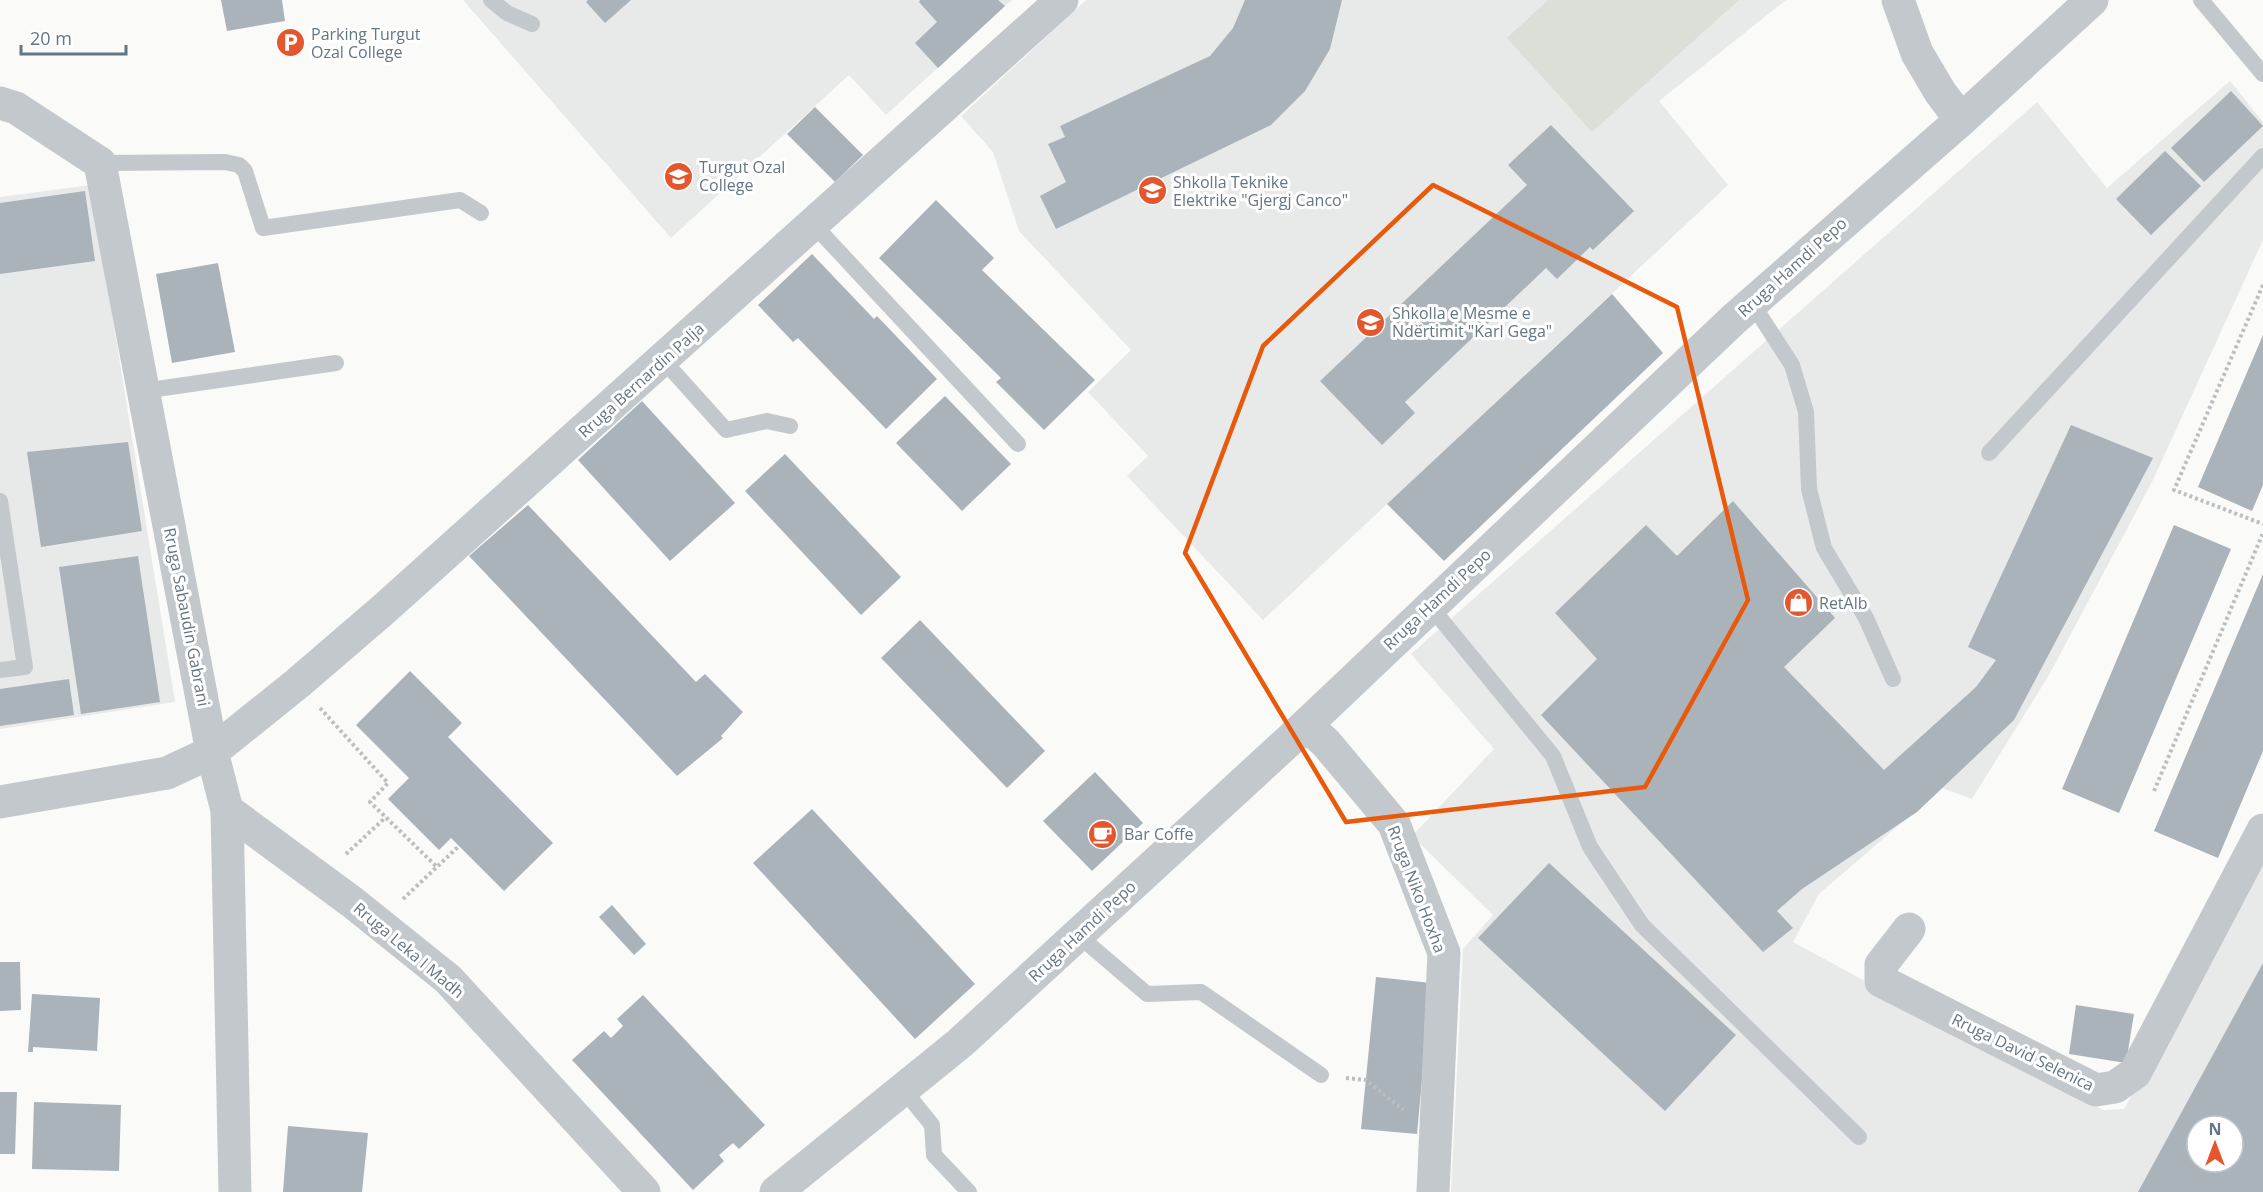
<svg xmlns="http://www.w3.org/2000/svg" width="2263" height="1192" font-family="'Open Sans',sans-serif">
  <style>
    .built { fill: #e8e9e9; fill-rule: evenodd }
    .green { fill: #dadfd7 }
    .building { fill: #aab3b9; fill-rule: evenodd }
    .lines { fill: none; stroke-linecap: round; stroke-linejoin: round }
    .path { stroke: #bbbfc2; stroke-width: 4; stroke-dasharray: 3 3; stroke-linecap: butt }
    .lane { stroke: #c3c8cc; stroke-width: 16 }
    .street { stroke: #c3c8cc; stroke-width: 33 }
    .marked { fill: none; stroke: #e8590c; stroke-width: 4.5; stroke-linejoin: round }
    .labels { text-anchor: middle; stroke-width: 6; stroke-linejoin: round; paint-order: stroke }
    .poi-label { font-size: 16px; fill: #657683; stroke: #fff; text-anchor: start }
    .street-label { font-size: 16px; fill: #657683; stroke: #fff }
  </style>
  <rect width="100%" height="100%" fill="#fafaf8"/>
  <g class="built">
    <path d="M463 0H1012L886 115 849 75 671 238Z"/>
    <path d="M1086 0H1786L1659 101 1728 185 1263 620 1127 476 1148 456 1088 392 1131 350 1019 231 993 152 961 116Z"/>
    <path d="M2230 81 2263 122V240L2152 482 2049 675 1972 799 1942 788 1819 894 1793 942 2103 1110 2124 1109 2217 945 2263 847V1192H1451L1463 949 1493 915 1412 836 1494 749 1411 654 2037 102 2107 188ZM2197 1126H2233V1162H2197Z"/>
    <path d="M91 185 175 702 0 729V197Z"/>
  </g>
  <path class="green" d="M1548 0H1739L1592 132 1507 38Z"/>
  <g class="building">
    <path d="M221 0H282L285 21 227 31Z"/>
    <path d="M588 0H631L605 23 586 2Z"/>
    <path d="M920 0H998L1005 6 938 68 915 43 937 22 919 2Z"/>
    <path d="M1245 0H1342L1330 49 1305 91 1271 125 1056 229 1040 196 1066 182 1048 144 1065 137 1060 126 1210 56 1233 28Z"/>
    <path d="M2231 91 2263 126 2204 182 2171 148Z"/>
    <path d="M815 107 863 155 835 182 787 134Z"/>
    <path d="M1551 125 1634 211 1593 250 1590 247 1557 279 1546 268 1405 402 1415 413 1382 445 1320 381 1527 185 1508 165Z"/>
    <path d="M2165 151 2201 186 2151 235 2116 199Z"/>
    <path d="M85 191 95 261 0 274V203Z"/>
    <path d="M936 200 994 258 982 270 1095 380 1044 430 996 382 1001 378 879 258Z"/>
    <path d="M812 254 874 319 877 316 937 379 886 429 798 338 793 342 758 305Z"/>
    <path d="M218 263 235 352 172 363 156 274Z"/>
    <path d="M1612 294 1663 353 1444 561 1387 504Z"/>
    <path d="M2263 335V485L2252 511 2198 487Z"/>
    <path d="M945 396 1011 464 962 511 896 443Z"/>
    <path d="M642 401 735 503 670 561 578 460Z"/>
    <path d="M2071 425 2153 458 2014 720 1917 812 1802 889 1777 911 1793 928 1763 952 1541 715 1597 659 1555 613 1646 525 1677 556 1733 501 1835 618 1784 667 1884 770 1976 687 1996 660 1968 647Z"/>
    <path d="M128 442 142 531 41 547 27 452Z"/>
    <path d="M785 454 901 577 861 615 745 491Z"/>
    <path d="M528 505 696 682 705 674 743 712 721 736 723 738 677 776 469 556Z"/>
    <path d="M2174 525 2231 549 2119 813 2062 789Z"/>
    <path d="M138 556 160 702 81 714 59 567Z"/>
    <path d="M2263 574V751L2218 858 2154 831Z"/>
    <path d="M920 620 1045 751 1007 788 881 658Z"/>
    <path d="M410 671 462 723 448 737 553 843 504 891 451 838 439 850 388 799 409 778 356 725Z"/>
    <path d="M69 679 74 715 0 726V689Z"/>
    <path d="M1095 772 1143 823 1092 871 1043 821Z"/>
    <path d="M812 809 975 984 915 1039 753 863Z"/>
    <path d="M1549 863 1736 1035 1665 1111 1478 938Z"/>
    <path d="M612 905 646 944 634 955 599 917Z"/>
    <path d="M0 962H20L21 1010 0 1011Z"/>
    <path d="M2263 963V1192H2138ZM2197 1126H2233V1162H2197Z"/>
    <path d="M1376 977 1431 983 1417 1134 1361 1129Z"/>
    <path d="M32 994 100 998 97 1051 33 1047V1052H28Z"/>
    <path d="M643 995 765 1125 739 1149 733 1143 719 1155 724 1161 693 1190 572 1060 604 1031 611 1038 623 1026 617 1019Z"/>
    <path d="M2076 1005 2134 1014 2126 1063 2069 1054Z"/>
    <path d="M0 1092H17L15 1154H0Z"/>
    <path d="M34 1102 121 1105 119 1171 32 1169Z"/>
    <path d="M288 1126 368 1133 362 1192H283Z"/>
  </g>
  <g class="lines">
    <g class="path">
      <path d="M2263 285 2174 490 2263 524"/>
      <path d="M320 708 388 783 370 802 437 867"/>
      <path d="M2154 791 2263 533"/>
      <path d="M346 854 386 817"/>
      <path d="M403 899 459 846"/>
      <path d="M1346 1078 1366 1080 1403 1110"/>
    </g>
    <g class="lane">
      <path d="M491 0 507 13 532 24"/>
      <path d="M2201 0 2263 74"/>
      <path d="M100 163 225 162 239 165 245 171 263 228 460 200 481 213"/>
      <path d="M814 225 1018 444"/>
      <path d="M1752 303 1792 365 1806 412 1809 489 1824 548 1866 618 1893 679"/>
      <path d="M663 360 726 430 767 421 790 426"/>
      <path d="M143 391 336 363"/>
      <path d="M1989 453 2263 156"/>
      <path d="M0 501 25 667 0 670"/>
      <path d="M1430 606 1553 756 1590 847 1642 925 1859 1137"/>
      <path d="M1078 935 1147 994 1201 992 1321 1075"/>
      <path d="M903 1089 932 1125 934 1155 969 1192"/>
    </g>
    <g class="street">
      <path d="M1898 0 1917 53 1940 92 1961 120"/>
      <path d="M0 103 16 108 100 163 212 752 227 810 235 1192"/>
      <path d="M1306 725 1326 743 1394 824 1444 953 1433 1192"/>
      <path d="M0 802 167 773 212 752 298 683 384 609 1062 0"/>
      <path d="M227 810 352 902 448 979 644 1192"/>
      <path d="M1909 929 1881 965V981L2096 1090 2115 1087 2135 1073 2263 830"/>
      <path d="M776 1192 960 1043 1306 725 1734 319 1961 120 2092 0"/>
    </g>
  </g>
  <path class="marked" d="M1433 185 1677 307 1748 600 1645 787 1346 822 1185 553 1263 346Z"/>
  <defs>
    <symbol id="parking-disc" viewBox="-11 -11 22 22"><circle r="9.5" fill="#e4572e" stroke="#fff"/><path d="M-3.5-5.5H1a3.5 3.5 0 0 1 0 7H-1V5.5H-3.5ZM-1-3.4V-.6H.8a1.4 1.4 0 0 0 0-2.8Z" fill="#fff"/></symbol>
    <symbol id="school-disc" viewBox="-11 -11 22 22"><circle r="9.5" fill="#e4572e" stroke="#fff"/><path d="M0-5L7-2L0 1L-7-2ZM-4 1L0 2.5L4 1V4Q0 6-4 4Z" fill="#fff"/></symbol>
    <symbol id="shop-disc" viewBox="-11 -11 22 22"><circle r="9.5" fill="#e4572e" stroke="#fff"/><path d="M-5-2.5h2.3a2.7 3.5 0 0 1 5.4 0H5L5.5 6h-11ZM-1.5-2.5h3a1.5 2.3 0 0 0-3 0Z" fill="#fff"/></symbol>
    <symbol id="cafe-disc" viewBox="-11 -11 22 22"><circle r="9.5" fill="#e4572e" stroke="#fff"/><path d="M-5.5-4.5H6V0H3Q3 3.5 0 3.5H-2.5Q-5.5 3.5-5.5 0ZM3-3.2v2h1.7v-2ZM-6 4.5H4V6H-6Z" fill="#fff"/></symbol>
  </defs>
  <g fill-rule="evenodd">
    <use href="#parking-disc" x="274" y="26" width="33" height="33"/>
    <use href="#school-disc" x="662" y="160" width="33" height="33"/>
    <use href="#school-disc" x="1136" y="174" width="33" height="33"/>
    <use href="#school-disc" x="1354" y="306" width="33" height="33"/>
    <use href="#shop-disc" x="1782" y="586" width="33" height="33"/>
    <use href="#cafe-disc" x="1086" y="818" width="33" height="33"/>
  </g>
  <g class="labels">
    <g class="poi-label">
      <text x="311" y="40">Parking Turgut<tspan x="311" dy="18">Ozal College</tspan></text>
      <text x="699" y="173">Turgut Ozal<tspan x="699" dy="18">College</tspan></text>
      <text x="1173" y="188">Shkolla Teknike<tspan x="1173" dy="18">Elektrike "Gjergj Canco"</tspan></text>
      <text x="1392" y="319">Shkolla e Mesme e<tspan x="1392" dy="18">Ndërtimit "Karl Gega"</tspan></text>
      <text x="1819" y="609">RetAlb</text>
      <text x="1124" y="840">Bar Coffe</text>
    </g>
    <g class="street-label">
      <text transform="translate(1792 267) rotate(-42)" y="6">Rruga Hamdi Pepo</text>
      <text transform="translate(641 380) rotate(-42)" y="6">Rruga Bernardin Palja</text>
      <text transform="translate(1437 599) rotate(-43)" y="6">Rruga Hamdi Pepo</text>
      <text transform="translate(187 617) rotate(79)" y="6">Rruga Sabaudin Gabrani</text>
      <text transform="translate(1417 889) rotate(69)" y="6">Rruga Niko Hoxha</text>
      <text transform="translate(1082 931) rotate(-43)" y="6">Rruga Hamdi Pepo</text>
      <text transform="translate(409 950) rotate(40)" y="6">Rruga Leka I Madh</text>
      <text transform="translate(2023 1052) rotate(26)" y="6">Rruga David Selenica</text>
    </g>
  </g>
  <g transform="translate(2215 1144)"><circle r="28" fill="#ffffff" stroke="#c1c8cd" stroke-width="1.5"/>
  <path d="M0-4.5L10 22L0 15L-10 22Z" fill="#e4572e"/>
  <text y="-9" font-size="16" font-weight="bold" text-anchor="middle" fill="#657683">N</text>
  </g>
  <path d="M21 45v9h105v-9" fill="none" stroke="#657683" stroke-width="3"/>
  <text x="30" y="45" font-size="18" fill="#657683" stroke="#ffffff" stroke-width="4.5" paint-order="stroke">20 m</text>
</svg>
